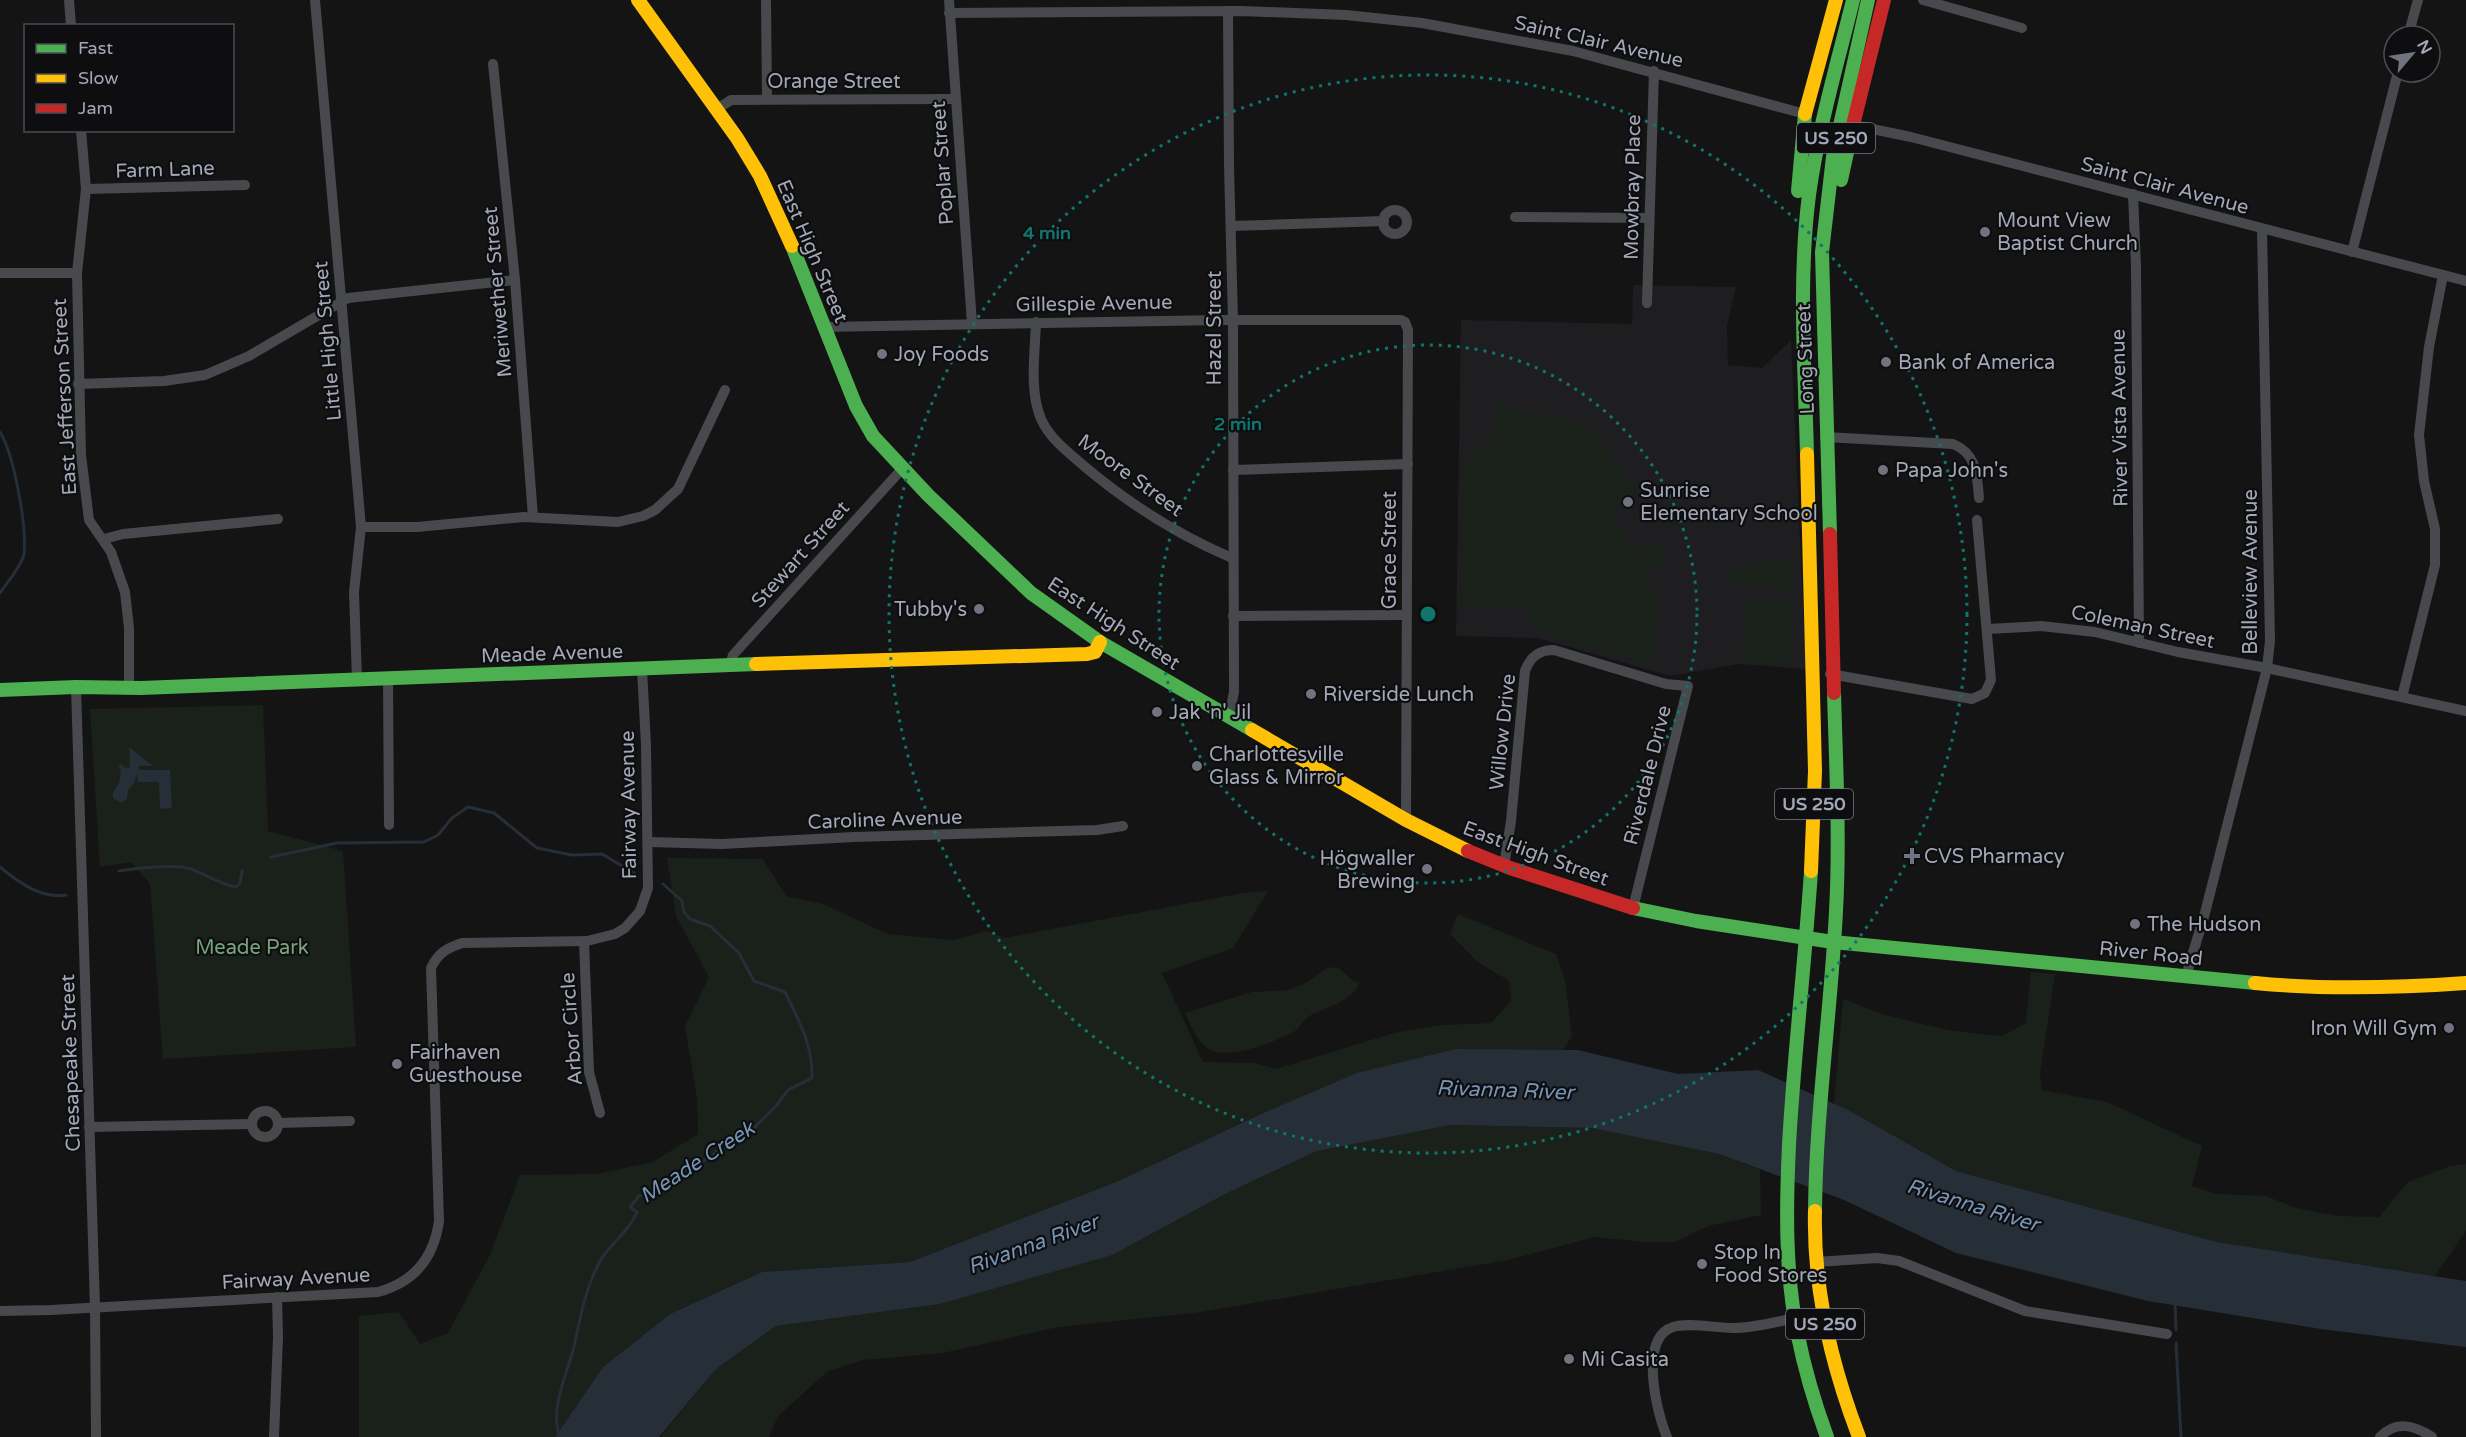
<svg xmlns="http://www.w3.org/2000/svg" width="2466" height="1437" font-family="'Varela Round',sans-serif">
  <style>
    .built { fill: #1e1e20 }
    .green { fill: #1a211b }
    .water { fill: #262e37 }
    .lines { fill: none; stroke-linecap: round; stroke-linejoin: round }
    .stream { stroke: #262e37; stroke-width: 3 }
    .street { stroke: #48494d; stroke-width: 10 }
    .fast { stroke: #4caf50; stroke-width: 14 }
    .slow { stroke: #ffc107; stroke-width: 14 }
    .jam { stroke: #c62828; stroke-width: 14 }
    .ring { fill: none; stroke: #0f766e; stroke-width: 3; stroke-dasharray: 3 6 }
    .poi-dot { fill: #71747e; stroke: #0e0e10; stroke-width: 2 }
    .labels { text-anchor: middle; stroke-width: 4.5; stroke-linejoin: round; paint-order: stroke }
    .shield { fill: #0e0e10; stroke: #767a85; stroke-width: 1.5 }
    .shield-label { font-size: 18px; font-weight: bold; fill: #a3a8b7 }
    .street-label { font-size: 20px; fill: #a3a8b7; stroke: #0e0e10 }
    .poi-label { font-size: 20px; fill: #a3a8b7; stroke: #0e0e10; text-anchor: start }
    .park-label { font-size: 20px; fill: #78a47c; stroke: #0e0e10 }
    .water-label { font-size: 21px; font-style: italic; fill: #7695b6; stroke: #0e0e10 }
    .centre { fill: #0f766e; stroke: #0e0e10; stroke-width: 3 }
    .ring-label { font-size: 18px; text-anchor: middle; font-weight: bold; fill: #0f766e; stroke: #0e0e10; stroke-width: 4.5; stroke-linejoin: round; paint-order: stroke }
  </style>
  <rect width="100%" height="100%" fill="#141414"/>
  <path class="built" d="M1633 285 1736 287 1727 326 1728 365 1762 368 1791 340 1806 669 1739 664 1670 676 1538 638 1456 636 1461 320 1632 324Z"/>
  <g class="green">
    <path d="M1495 404 1524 408 1518 446 1489 441Z"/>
    <path d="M1526 412 1585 421 1639 491 1610 513 1630 541 1645 580 1662 601 1649 664 1547 636 1519 605H1460L1463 461 1487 443 1519 448Z"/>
    <path d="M1636 545 1664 547 1666 558 1644 574Z"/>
    <path d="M1781 561H1790L1793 593 1729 582 1732 565Z"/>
    <path d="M1746 599 1792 602 1788 666 1741 662Z"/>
    <path d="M263 705 268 831 343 851 356 1047 163 1059 150 884 131 862 100 867 90 709Z"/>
    <path d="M667 858 763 859 786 896 823 904 888 934 953 940 987 931 1004 938 1243 893 1268 891 1233 948 1162 973 1203 1062 1255 1063 1276 1069 1394 1033 1442 1025 1491 1023 1511 1001 1509 981 1478 962 1450 934 1458 914 1556 954 1565 981 1572 1036 1563 1050 1456 1049 1261 1114 1116 1182 910 1262 762 1272 670 1314 603 1367 555 1437H359V1316L399 1312 420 1344 448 1333 490 1255 520 1175 596 1174 653 1162 698 1134 697 1099 685 1026 709 977 676 916Z"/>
    <path d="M1338 967 1352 980 1360 982C1354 1000 1326 1008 1311 1015 1304 1018 1301 1027 1295 1031 1278 1041 1230 1060 1211 1050 1197 1043 1191 1026 1185 1013L1252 992 1288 990 1304 984 1327 968Z"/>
    <path d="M2031 972 2055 974 2040 1073 2042 1090 2107 1102 2202 1146 2192 1186 2216 1194 2266 1196 2296 1208 2338 1216 2379 1217 2408 1182 2450 1166 2466 1164V1231L2435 1276 2217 1242 1956 1171 1834 1104 1843 999 1885 1015 1948 1030 1979 1034 2002 1036 2026 1023Z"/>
    <path d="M1451 1125 1592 1128 1719 1154 1760 1170 1761 1215 1708 1226 1675 1242H1644L1595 1237 1508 1260 1194 1313 1058 1327 943 1353 863 1360 828 1371 778 1416 769 1437H660L716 1369 776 1326 940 1304 1223 1195 1317 1151Z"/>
  </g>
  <g class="water">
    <path d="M129 747 153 766H139V770H170L172 808 160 809 159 782H138L136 773 135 782 128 790 127 799 121 803 113 798V793L119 783 121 769 118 766 121 764 125 768 130 767Z"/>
    <path d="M1456 1049 1578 1050 1678 1074 1758 1070 1848 1110 1956 1171 2217 1242 2466 1281V1347L2321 1329 2148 1301 1956 1253 1844 1200 1719 1154 1592 1128 1451 1125 1317 1151 1223 1195 1112 1255 940 1304 776 1326 716 1369 659 1437H555L603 1367 670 1314 762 1272 910 1262 1116 1182 1261 1114 1357 1073Z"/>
  </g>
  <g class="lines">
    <g class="stream">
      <path d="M0 432C14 454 27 527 24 554 23 564 6 584 0 593"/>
      <path d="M271 857 337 843 424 842 438 835 452 818 468 807 494 813 537 848 572 855 602 854 634 873"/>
      <path d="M0 867C18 882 41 899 66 895"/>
      <path d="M119 871C136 868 176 864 191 869 208 875 218 884 236 887L240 883 242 871"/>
      <path d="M2175 1302 2176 1330"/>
      <path d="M2176 1343 2181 1437"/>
      <path d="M560 1437C549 1410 567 1374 574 1347 580 1318 585 1290 599 1263 609 1244 629 1232 637 1212L630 1207 639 1196 656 1192 668 1180 712 1156 734 1134 755 1127 776 1106 788 1090 812 1078C813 1045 799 1021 785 992L754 981 739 953 710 926 690 919 684 912 682 901 663 884"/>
    </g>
    <g class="street">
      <path d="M69 0 71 26"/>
      <path d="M315 0 361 527 354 592 357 680"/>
      <path d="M766 0 767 99"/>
      <path d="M949 0 972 323"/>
      <path d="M1923 0 2022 28"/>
      <path d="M1228 11 1229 166 1233 320 1234 692 1229 717"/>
      <path d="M949 13 1242 11 1346 15 1422 23 1573 51 1805 114"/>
      <path d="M2408 36 2418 0"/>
      <path d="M493 64 515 280 533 517"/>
      <path d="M717 109 731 100 955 99"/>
      <path d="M1853 125 1911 137 2466 281"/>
      <path d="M81 130 86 189 77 273 81 455 89 520 111 552 125 592 129 628V688"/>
      <path d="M86 189 245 185"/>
      <path d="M2133 194 2136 266 2139 643"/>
      <circle cx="1395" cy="222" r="12"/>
      <path d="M1515 217 1648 218"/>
      <path d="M1231 226 1384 221"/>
      <path d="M2352 252 2398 72"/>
      <path d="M0 273H77"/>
      <path d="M1647 303 1654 71"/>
      <path d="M1036 322C1035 353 1029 390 1041 419 1050 439 1068 452 1084 466 1129 504 1178 535 1232 558"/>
      <path d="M824 327 1221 320H1401L1405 322 1408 330 1406 820"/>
      <path d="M78 384 164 381 205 375 249 356 348 298 515 280"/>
      <path d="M1825 437 1953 444C1977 454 1977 475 1979 498"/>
      <path d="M1233 470 1408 464"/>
      <path d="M361 527H417L524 517 618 522 643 516 655 510 678 489 725 390"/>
      <path d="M104 539 123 534 278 519"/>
      <path d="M1233 616 1407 615"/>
      <path d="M1988 629 2041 626 2095 632 2178 652 2267 668 2466 711"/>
      <path d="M730 665 733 655 902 469"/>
      <path d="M1830 674 1972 699 1985 693 1991 680 1977 520"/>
      <path d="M388 679 389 825"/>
      <path d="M76 687 95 1307 96 1437"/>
      <path d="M2402 697 2435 565V529L2424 481 2419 435 2429 347 2443 275"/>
      <path d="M648 842 722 844 854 837 1097 830 1123 826"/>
      <path d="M1504 866 1511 821 1525 671C1530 657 1539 650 1554 650L1666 684 1688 686 1633 908"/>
      <path d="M584 941 589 1072 600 1113"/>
      <path d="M2186 976 2205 913 2267 668 2270 641 2262 229"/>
      <circle cx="265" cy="1124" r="13"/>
      <path d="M278 1123 350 1121"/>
      <path d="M89 1127 252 1124"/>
      <path d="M1816 1262 1877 1258 1899 1261 2025 1311 2167 1334"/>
      <path d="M0 1311 51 1310 378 1292C415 1282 434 1257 439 1221L431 968C438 953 447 948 462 943L587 941 615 934 625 928 640 911 648 888 646 745 642 669"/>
      <path d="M274 1437 278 1337 277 1297"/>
      <path d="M1667 1437C1657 1414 1638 1338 1673 1327 1688 1322 1716 1328 1733 1328 1754 1328 1775 1322 1796 1318"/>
      <path d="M2380 1437C2396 1420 2414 1425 2432 1437"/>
    </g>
    <g class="fast">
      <path d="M1841 180 1853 125"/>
      <path d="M1798 191 1805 114"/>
      <path d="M792 246 856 406 873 436 928 495 1031 593 1100 642 1252 730"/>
      <path d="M1807 454C1805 369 1798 281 1809 195 1818 129 1837 65 1853 0"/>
      <path d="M1830 534 1822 252 1833 157 1868 0"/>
      <path d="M0 690 76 687 141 688 756 664"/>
      <path d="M1811 871C1805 963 1794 1054 1789 1145 1786 1208 1785 1274 1798 1336 1805 1371 1815 1404 1827 1437"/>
      <path d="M1633 908 1696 921 1833 942"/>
      <path d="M1833 942 2255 983"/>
      <path d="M1815 1211C1816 1111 1831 1011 1836 911 1840 839 1836 766 1834 693"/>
    </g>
    <g class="slow">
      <path d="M638 0 737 138 760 176 792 246"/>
      <path d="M1805 114 1836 0"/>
      <path d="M1807 454 1815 771 1811 871"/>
      <path d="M756 664 1087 654 1095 652 1100 642"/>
      <path d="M1252 730 1406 820 1468 851"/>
      <path d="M2255 983C2326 990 2395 988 2466 983"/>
      <path d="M1815 1211C1813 1289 1831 1364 1859 1437"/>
    </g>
    <g class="jam">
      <path d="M1853 125 1884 0"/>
      <path d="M1830 534 1834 693"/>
      <path d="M1468 851 1510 868 1633 908"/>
    </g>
  </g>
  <g class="ring">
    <circle cx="1428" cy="614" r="269"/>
    <circle cx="1428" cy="614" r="539"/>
  </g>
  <g class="poi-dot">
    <circle cx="1985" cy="232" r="6"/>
    <circle cx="882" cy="354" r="6"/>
    <circle cx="1886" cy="362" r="6"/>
    <circle cx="1883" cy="470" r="6"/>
    <circle cx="1628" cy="502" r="6"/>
    <circle cx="979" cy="609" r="6"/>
    <circle cx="1311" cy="694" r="6"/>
    <circle cx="1157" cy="712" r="6"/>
    <circle cx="1197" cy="766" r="6"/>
    <path d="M1909 847h6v6h6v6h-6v6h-6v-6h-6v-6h6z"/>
    <circle cx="1427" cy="869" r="6"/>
    <circle cx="2135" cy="924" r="6"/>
    <circle cx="2449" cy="1028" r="6"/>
    <circle cx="397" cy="1064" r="6"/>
    <circle cx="1702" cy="1264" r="6"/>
    <circle cx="1569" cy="1359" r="6"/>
  </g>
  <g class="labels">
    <g class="shield">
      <rect x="1797" y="123" width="78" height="30" rx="4.5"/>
      <rect x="1775" y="789" width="78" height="30" rx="4.5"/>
      <rect x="1786" y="1309" width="78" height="30" rx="4.5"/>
    </g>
    <g class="shield-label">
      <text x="1836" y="144">US 250</text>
      <text x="1814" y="810">US 250</text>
      <text x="1825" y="1330">US 250</text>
    </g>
    <g class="street-label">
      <text transform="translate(1599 41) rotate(13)" y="7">Saint Clair Avenue</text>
      <text x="834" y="88">Orange Street</text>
      <text transform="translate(942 163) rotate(-94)" y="7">Poplar Street</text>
      <text transform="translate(165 169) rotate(-2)" y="7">Farm Lane</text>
      <text transform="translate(2165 185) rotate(15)" y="7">Saint Clair Avenue</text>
      <text transform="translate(1632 187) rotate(-89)" y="7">Mowbray Place</text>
      <text transform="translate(813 251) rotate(67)" y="7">East High Street</text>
      <text transform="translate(497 292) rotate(-95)" y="7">Meriwether Street</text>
      <text transform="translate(1094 303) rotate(-1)" y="7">Gillespie Avenue</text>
      <text transform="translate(1214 328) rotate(-90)" y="7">Hazel Street</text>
      <text transform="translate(327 341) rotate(-95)" y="7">Little High Street</text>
      <text transform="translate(1805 359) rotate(-92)" y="7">Long Street</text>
      <text transform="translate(64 397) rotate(-93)" y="7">East Jefferson Street</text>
      <text transform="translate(2119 418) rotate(-91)" y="7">River Vista Avenue</text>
      <text transform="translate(1131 475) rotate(36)" y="7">Moore Street</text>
      <text transform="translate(1389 550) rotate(-90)" y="7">Grace Street</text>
      <text transform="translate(800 554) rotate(-48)" y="7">Stewart Street</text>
      <text transform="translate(2250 572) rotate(-90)" y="7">Belleview Avenue</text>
      <text transform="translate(1114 623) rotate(33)" y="7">East High Street</text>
      <text transform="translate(2143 626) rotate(12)" y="7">Coleman Street</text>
      <text transform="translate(552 653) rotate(-2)" y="7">Meade Avenue</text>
      <text transform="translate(1502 732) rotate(-84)" y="7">Willow Drive</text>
      <text transform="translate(1647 775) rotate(-76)" y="7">Riverdale Drive</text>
      <text transform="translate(628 805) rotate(-91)" y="7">Fairway Avenue</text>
      <text transform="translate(885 819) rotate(-2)" y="7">Caroline Avenue</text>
      <text transform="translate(1536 853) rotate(20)" y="7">East High Street</text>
      <text transform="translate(2151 953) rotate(6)" y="7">River Road</text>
      <text transform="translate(571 1029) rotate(-94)" y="7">Arbor Circle</text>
      <text transform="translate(70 1063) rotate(-92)" y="7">Chesapeake Street</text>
      <text transform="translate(296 1278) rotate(-3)" y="7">Fairway Avenue</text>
    </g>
    <g class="poi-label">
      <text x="1997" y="227">Mount View<tspan x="1997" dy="23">Baptist Church</tspan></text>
      <text x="894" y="361">Joy Foods</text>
      <text x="1898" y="369">Bank of America</text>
      <text x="1895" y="477">Papa John's</text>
      <text x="1640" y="497">Sunrise<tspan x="1640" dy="23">Elementary School</tspan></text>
      <text x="967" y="616" text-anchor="end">Tubby's</text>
      <text x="1323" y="701">Riverside Lunch</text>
      <text x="1169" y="719">Jak 'n' Jil</text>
      <text x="1209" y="761">Charlottesville<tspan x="1209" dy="23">Glass &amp; Mirror</tspan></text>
      <text x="1924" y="863">CVS Pharmacy</text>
      <text x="1415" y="865" text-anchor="end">Högwaller<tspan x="1415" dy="23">Brewing</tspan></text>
      <text x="2147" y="931">The Hudson</text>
      <text x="2437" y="1035" text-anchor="end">Iron Will Gym</text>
      <text x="409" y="1059">Fairhaven<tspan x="409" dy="23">Guesthouse</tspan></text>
      <text x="1714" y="1259">Stop In<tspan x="1714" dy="23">Food Stores</tspan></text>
      <text x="1581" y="1366">Mi Casita</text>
    </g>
    <g class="park-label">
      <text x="252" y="954">Meade Park</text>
    </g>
    <g class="water-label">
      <text transform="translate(1505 1090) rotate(2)" y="7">Rivanna River</text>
      <text transform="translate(697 1162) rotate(-33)" y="7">Meade Creek</text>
      <text transform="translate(1973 1205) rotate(17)" y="7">Rivanna River</text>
      <text transform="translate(1033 1244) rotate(-20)" y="7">Rivanna River</text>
    </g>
  </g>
  <circle cx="1428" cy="614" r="9" class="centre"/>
  <g class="ring-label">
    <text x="1047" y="239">4 min</text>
    <text x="1238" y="430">2 min</text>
  </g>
  <rect x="24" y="24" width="210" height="108" fill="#0e0e10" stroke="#4a4c53" stroke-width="1.5"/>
  <rect x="36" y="44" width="30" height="9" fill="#4caf50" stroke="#4a4c53" stroke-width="1.5"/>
  <text x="78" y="54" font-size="18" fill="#a3a8b7">Fast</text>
  <rect x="36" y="74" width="30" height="9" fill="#ffc107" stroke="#4a4c53" stroke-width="1.5"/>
  <text x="78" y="84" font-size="18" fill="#a3a8b7">Slow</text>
  <rect x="36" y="104" width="30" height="9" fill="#c62828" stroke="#4a4c53" stroke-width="1.5"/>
  <text x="78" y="114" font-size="18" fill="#a3a8b7">Jam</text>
  <g transform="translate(2412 54) rotate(61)"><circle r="28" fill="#0e0e10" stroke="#4a4c53" stroke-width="1.5"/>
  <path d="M0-4.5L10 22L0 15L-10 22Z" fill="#71747e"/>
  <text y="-9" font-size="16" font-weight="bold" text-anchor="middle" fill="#a3a8b7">N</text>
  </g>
</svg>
